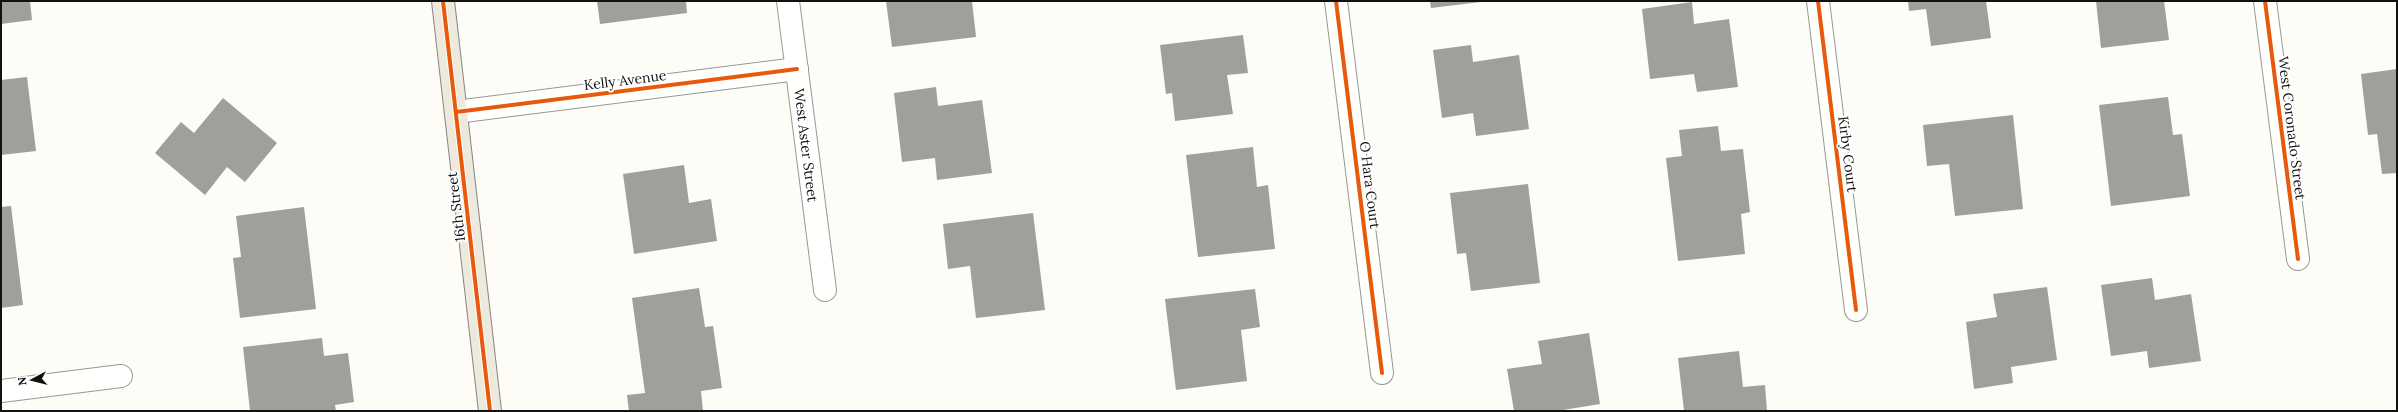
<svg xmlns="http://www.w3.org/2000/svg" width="2398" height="412" font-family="Lora,serif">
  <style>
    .building { fill: #a19f9c }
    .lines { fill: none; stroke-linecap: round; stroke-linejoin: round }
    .street-casing { stroke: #979795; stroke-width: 24 }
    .primary-casing { stroke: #858482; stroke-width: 24 }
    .street { stroke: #fffffe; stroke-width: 22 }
    .primary { stroke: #ede9dc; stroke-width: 22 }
    .cycleway-casing { stroke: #fff; stroke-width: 6 }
    .cycleway { stroke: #e8590c; stroke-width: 4 }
    .labels { text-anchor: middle; stroke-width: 4; stroke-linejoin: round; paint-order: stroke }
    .street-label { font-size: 14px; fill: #111; stroke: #fff }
  </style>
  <rect width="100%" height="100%" fill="#fdfcf7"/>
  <g class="building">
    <path d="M1 1H30L32 20 1 24Z"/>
    <path d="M597 1H686L687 13 600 24Z"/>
    <path d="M886 1H972L976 37 892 47Z"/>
    <path d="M1430 1H1481V2L1431 8Z"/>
    <path d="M1908 1H1986L1991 38 1931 46 1926 9 1909 11Z"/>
    <path d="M2096 1H2164L2169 40 2101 48Z"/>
    <path d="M1692 2 1694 24 1729 19 1738 87 1697 92 1694 74 1650 79 1642 9Z"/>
    <path d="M1243 35 1248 73 1227 75 1233 114 1175 121 1172 93 1166 94 1160 45Z"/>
    <path d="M1471 45 1473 62 1519 55 1529 129 1476 136 1473 113 1442 118 1433 50Z"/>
    <path d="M2397 69V173L2382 174 2377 134 2368 135 2361 74Z"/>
    <path d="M27 77 36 151 1 155V80Z"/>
    <path d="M936 87 938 106 982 100 992 173 937 180 935 158 902 162 894 93Z"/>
    <path d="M2168 97 2173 135 2182 134 2190 196 2111 206 2099 105Z"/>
    <path d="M223 98 277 143 245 182 227 167 205 195 155 153 181 122 194 133Z"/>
    <path d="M2013 115 2023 209 1955 216 1949 164 1927 166 1923 125Z"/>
    <path d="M1718 126 1721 151 1743 149 1750 212 1741 214 1745 254 1678 261 1666 158 1682 156 1679 130Z"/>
    <path d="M1253 147 1257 187 1268 185 1275 249 1198 257 1186 155Z"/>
    <path d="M684 165 689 203 711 199 717 241 634 254 623 174Z"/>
    <path d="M1528 184 1540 283 1471 291 1466 253 1457 254 1450 193Z"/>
    <path d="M11 206 23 305 1 308V207Z"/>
    <path d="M304 207 316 309 240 318 233 258 241 257 236 216Z"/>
    <path d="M1033 213 1045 310 976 318 970 266 948 269 943 224Z"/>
    <path d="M2152 278 2155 300 2191 294 2201 361 2149 368 2147 351 2111 356 2101 285Z"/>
    <path d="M2047 287 2057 360 2011 367 2013 383 1974 389 1966 322 1997 317 1993 294Z"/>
    <path d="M699 288 705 327 713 326 722 388 701 391 703 411H629L627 395 645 393 632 298Z"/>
    <path d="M1255 289 1260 327 1241 330 1247 381 1176 390 1165 299Z"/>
    <path d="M1589 333 1600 404 1557 411H1514L1507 369 1542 364 1538 341Z"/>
    <path d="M322 338 324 356 348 353 354 402 335 405 336 411H250L243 347Z"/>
    <path d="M1739 351 1743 387 1765 385 1767 411H1684L1678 358Z"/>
  </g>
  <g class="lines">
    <defs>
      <g id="street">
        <path d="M788 1 825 290"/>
        <path d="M1336 1 1382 373"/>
        <path d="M1818 1 1856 310"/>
        <path d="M2265 1 2298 259"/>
        <path d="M456 112 797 69"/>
        <path d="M1 391 121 376"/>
      </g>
      <path id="primary" d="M443 1 490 411"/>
    </defs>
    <use href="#street" class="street-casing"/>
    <use href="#primary" class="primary-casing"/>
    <use href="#street" class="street"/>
    <use href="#primary" class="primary"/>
    <defs>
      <g id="cycleway">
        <path d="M443 1 490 411"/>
        <path d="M1336 1 1382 373"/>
        <path d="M1818 1 1856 310"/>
        <path d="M2265 1 2298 259"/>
        <path d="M456 112 797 69"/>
      </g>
    </defs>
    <use href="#cycleway" class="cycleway-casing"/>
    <use href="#cycleway" class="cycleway"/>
  </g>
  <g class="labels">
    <g class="street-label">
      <text transform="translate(625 80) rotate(-7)" y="5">Kelly Avenue</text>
      <text transform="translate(2292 128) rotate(83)" y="5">West Coronado Street</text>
      <text transform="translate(806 145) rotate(83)" y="5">West Aster Street</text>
      <text transform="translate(1848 154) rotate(83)" y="5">Kirby Court</text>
      <text transform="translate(1370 185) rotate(83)" y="5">O Hara Court</text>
      <text transform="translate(456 207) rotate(-97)" y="5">16th Street</text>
    </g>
  </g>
  <rect width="2398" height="412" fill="none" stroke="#111111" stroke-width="4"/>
  <g transform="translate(32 380) rotate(263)" stroke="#ffffff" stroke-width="3" paint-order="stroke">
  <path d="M0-3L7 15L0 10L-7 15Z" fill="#111111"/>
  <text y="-6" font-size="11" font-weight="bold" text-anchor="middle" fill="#111111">N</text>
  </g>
</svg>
